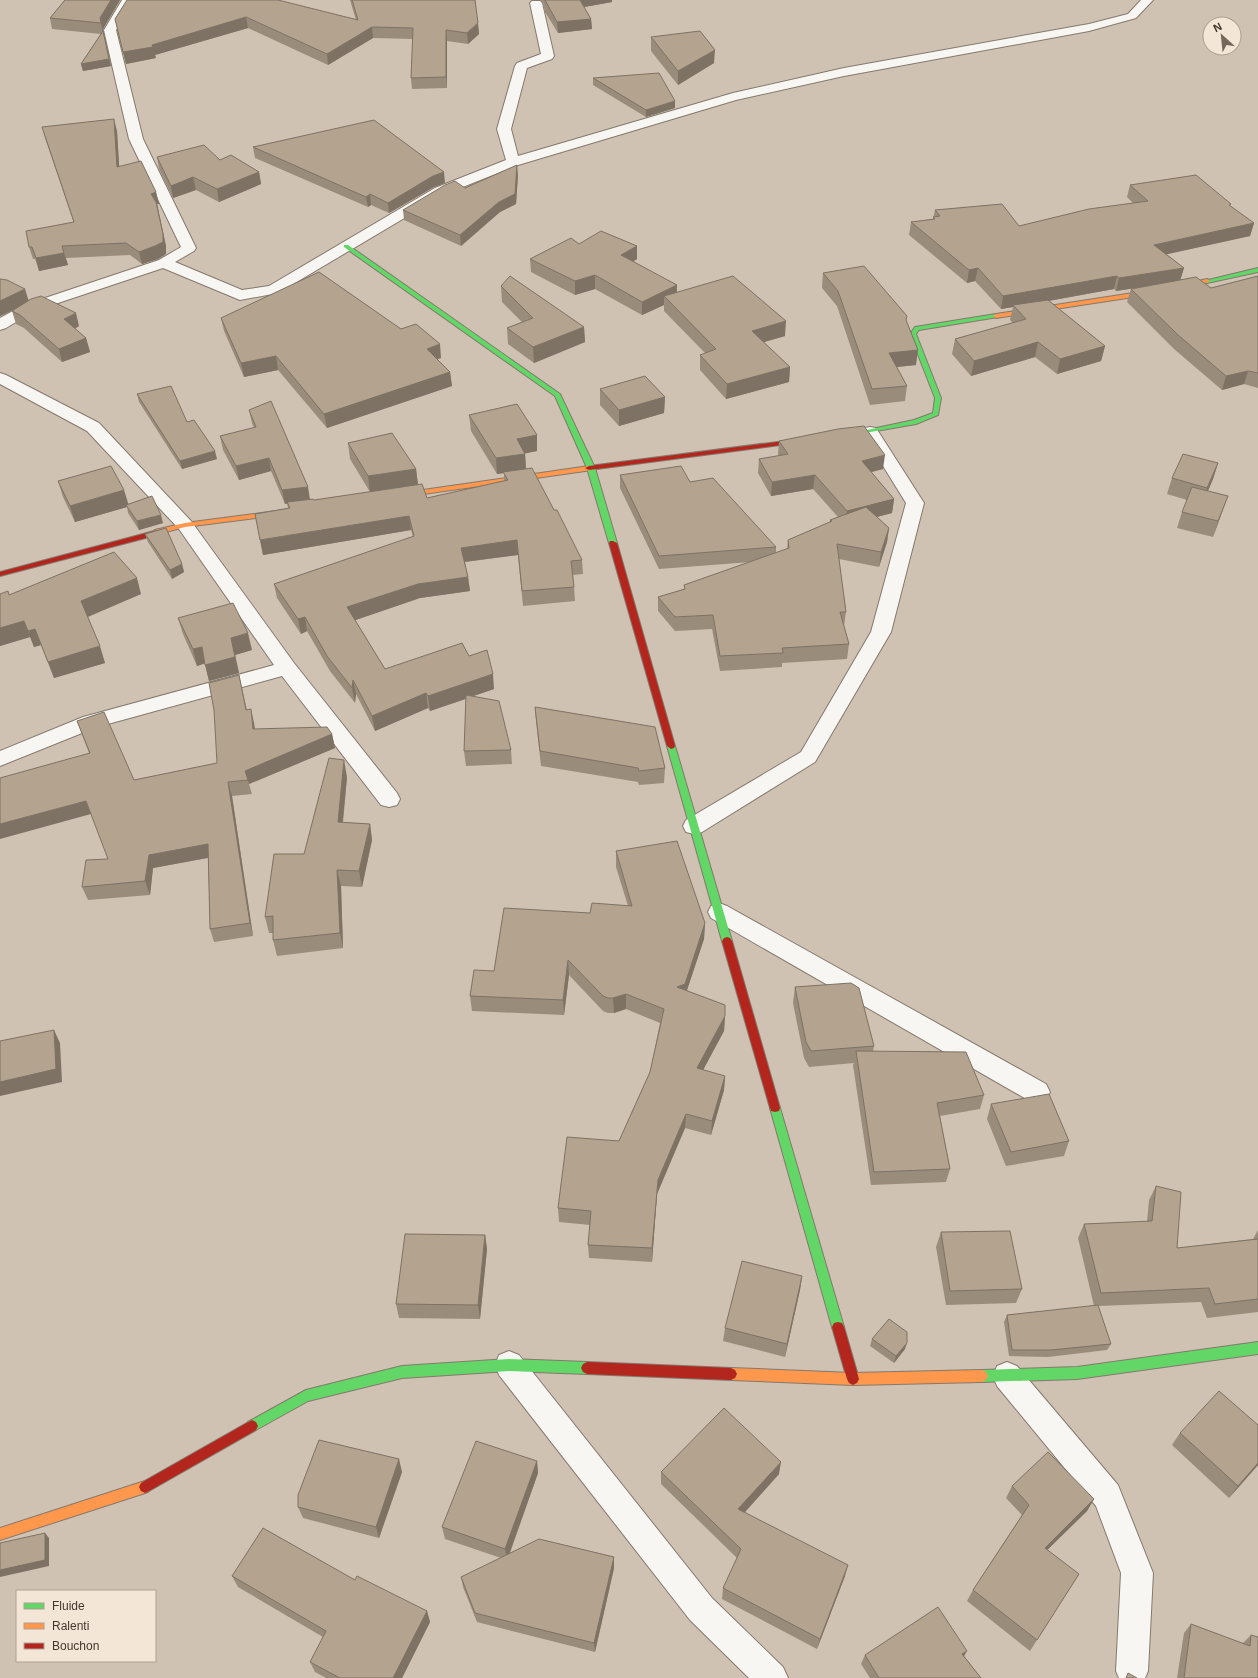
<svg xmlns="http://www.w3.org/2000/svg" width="1258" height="1678" font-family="Helvetica,sans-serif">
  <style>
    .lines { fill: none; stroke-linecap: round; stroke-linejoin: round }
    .street-casing { stroke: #84796d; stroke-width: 2 }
    .fast-casing { stroke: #84796d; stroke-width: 2 }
    .slow-casing { stroke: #84796d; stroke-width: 2 }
    .jam-casing { stroke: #84796d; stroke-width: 2 }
    .street { fill: #f8f6f3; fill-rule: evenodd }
    .fast { fill: #63d668; fill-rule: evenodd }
    .slow { fill: #ff974d; fill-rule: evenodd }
    .jam { fill: #b3261e; fill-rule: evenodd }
    .wall { fill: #9a8c7b }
    .shaded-wall { fill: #7d7264 }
    .building { fill: #b3a38f; stroke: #7d7264 }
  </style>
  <rect width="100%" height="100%" fill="#d0c2b2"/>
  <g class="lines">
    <defs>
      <g id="street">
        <path d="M122 0H134L116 30 143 139 196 248 194 251 175 262 242 290 269 286 435 188 506 160 497 129 515 66 517 63 541 54 530 3 532 1H540L542 3 554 56 552 59 527 68 511 129 518 156 733 93 844 68 1089 24 1128 14 1141 0H1153L1136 18 1089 31 844 76 736 100 518 165 445 194 278 293 240 300 163 268 34 311 6 328 0 330V318L24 305 159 260 181 247 129 139 104 30Z"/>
        <path d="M0 373 6 375 99 423 191 521 294 663 397 793 400 799 397 805 389 807 381 805 282 676 97 727 0 766V751L83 717 274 665 179 529 87 431 0 384Z"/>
        <path d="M870 427 876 428 924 503 891 632 815 762 702 832 694 834 686 832 683 826 686 820 801 752 871 632 906 503 862 432 864 428Z"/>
        <path d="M719 903 727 906 1046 1084 1050 1092 1046 1100 1037 1103 1028 1100 711 918 708 912 711 906Z"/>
        <path d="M509 1351 519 1355 712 1598 783 1667 788 1678H749L690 1620 499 1375 495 1365 499 1355Z"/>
        <path d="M1007 1362 1017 1366 1118 1485 1153 1573 1148 1671 1145 1678H1119L1116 1671 1121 1573 1096 1506 997 1386 993 1376 997 1366Z"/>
      </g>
      <g id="fast">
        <path d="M344 245H348L560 394 595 468 617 543 616 545H613L609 543 587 468 555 396 344 247Z"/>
        <path d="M1258 268V272L1207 283 1204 281Z"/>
        <path d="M996 314 999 316 998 317 919 330 916 334 941 398 938 415 916 424 853 435V433L914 420 933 413 935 398 910 334 915 327Z"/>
        <path d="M671 743 675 746 732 941 730 944H724L722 941 667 746Z"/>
        <path d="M775 1104 779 1105 780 1108 844 1327 842 1331 838 1332 834 1331 832 1327 770 1108 771 1105Z"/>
        <path d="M1258 1342V1354L1077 1379 982 1382 978 1380 976 1376 978 1372 982 1370 1077 1367Z"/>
        <path d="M509 1359 587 1362 591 1364 593 1368 591 1372 587 1374 509 1371 402 1378 308 1401 252 1432 248 1430 246 1426 248 1422 306 1390 402 1366Z"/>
      </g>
      <g id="slow">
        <path d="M1207 279 1209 280V282L1166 292 996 318 993 316 996 314 1166 288Z"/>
        <path d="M589 466H592V470L395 498 391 496 395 494Z"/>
        <path d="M284 510H287V514L185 527 158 534 154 532 155 530 185 523Z"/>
        <path d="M731 1368 853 1373 982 1370 986 1372 988 1376 986 1380 982 1382 853 1385 731 1380 727 1378 725 1374 727 1370Z"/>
        <path d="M145 1481 149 1483 151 1487 149 1491 145 1493 0 1540V1528Z"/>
      </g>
      <g id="jam">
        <path d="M855 432 858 434 857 435 589 470 585 468 589 466Z"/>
        <path d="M158 530H161V534L0 576V572Z"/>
        <path d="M610 541H613L617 543 675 746 674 748 671 749 667 746 609 543Z"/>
        <path d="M727 937 730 938 732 941 780 1108 779 1111 775 1112 771 1111 770 1108 722 941 724 938Z"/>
        <path d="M838 1322 842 1323 844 1327 859 1379 857 1383 853 1385 849 1383 847 1379 832 1327 834 1323Z"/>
        <path d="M587 1362 731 1368 735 1370 737 1374 735 1378 731 1380 587 1374 583 1372 581 1368 583 1364Z"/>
        <path d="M252 1420 256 1422 258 1426 256 1430 149 1491 145 1493 141 1491 139 1487 141 1483Z"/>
      </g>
    </defs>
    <use href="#street" class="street-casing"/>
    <use href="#fast" class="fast-casing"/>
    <use href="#slow" class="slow-casing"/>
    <use href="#jam" class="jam-casing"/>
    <use href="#street" class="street"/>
    <use href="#fast" class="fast"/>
    <use href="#slow" class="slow"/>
    <use href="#jam" class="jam"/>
  </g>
  <g class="wall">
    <path d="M65 0H120L103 29 111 66 83 71 81 64 101 34 52 29 50 18Z"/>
    <path d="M127 0 356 20 350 0H475L479 34 468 44 447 41V88L412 89 411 78 413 39 373 38 328 65 248 28 155 55 156 58 126 64 115 19Z"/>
    <path d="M540 0H612V2L584 7 591 19 592 29 558 33 545 12 543 2Z"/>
    <path d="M651 37 714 63 678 85 651 51Z"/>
    <path d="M593 78 675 101V108L646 117 593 85Z"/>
    <path d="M42 127 117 131 119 167 156 192 159 204H157L166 246V254L158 259 142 264 130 255 66 258 68 265 39 271 35 259H33L29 247 74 223 45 138Z"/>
    <path d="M253 147 445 183 434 187 389 213 371 205 368 207 255 158Z"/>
    <path d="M157 157 220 160 259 172 261 184 219 202 196 190 173 198 159 169Z"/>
    <path d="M518 175 516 204 500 212 461 246 404 220 403 210 465 188Z"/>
    <path d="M1130 185 1230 206 1254 223 1250 236 1166 254 1184 268 1180 280 1211 288 1258 276V388L1244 384 1222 390 1174 349 1127 302 1131 289 1149 286 1116 291 1114 289 1049 301 1105 346 1101 361 1057 374 1035 357 971 376 952 354 955 339 1013 323 1010 320 1013 307 1001 309 975 281 967 283 909 235 911 222 933 219 935 210 1019 226 1133 203 1127 197Z"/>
    <path d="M579 244 637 246V259L633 262 677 285V293L785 336 763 342 790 367 789 382 726 399 700 370V355L705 353 664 311V305L642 315 595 289 575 295 531 272 530 259Z"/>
    <path d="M823 273 907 316 906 321 916 365 897 367 907 386 905 401 870 405 837 306 822 288Z"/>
    <path d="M0 279 29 300 79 326 75 329 86 338 90 352 62 362 24 328 16 324 12 311 13 310 0 316Z"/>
    <path d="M501 286 584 327 585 342 534 363 508 344 507 328 522 322 502 302Z"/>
    <path d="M221 318 441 358 437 359 450 372 452 386 327 428 278 370 244 377 224 331Z"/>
    <path d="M600 389 665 397 664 413 619 426 600 405Z"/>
    <path d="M137 394 187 422 217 459 182 469 139 402Z"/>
    <path d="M249 410 310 499 314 500 370 492 350 459 348 443 416 469 418 484 427 498 504 481V473L497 474 471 431 469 415 537 435V451L525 453 526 469 554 510 582 560 583 574 573 575 574 587 575 601 523 606 518 555 465 562 468 577 470 591 420 598 355 620 385 669 469 656 494 689 473 696 511 750 512 764 466 766 464 751 466 699 430 711 428 708 375 731 356 694 355 703 330 671 307 631 301 634 277 598 274 584 413 537 411 530 263 555 255 514 288 508 287 503 285 504 271 471 239 480 223 450 220 436 254 428 252 423Z"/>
    <path d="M779 441 883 469 871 472 894 499 892 513 877 517 889 528 887 542 879 567 839 559 846 612 844 626 849 644 847 659 782 663V667L720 671 712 629 675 631 658 611V597L684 589V585L751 562 659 569 620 488V475L690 482 776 547V553L787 549 788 540 830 522V520L838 517 813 489 771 496 758 473 759 459 779 456 778 454Z"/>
    <path d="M1218 463 1213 479 1208 491 1228 496 1213 537 1177 528 1182 512 1187 500 1167 494 1172 478Z"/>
    <path d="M58 481 128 504 163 523 139 530 128 513 127 507 75 522 63 497Z"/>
    <path d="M145 534 182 564 184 572 172 579 148 542Z"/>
    <path d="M0 594 9 595 141 594 88 617 105 663 54 678 41 645 34 647 30 637 0 646Z"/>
    <path d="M178 618 252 650 235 655 239 673 209 681 205 663 197 666 183 634Z"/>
    <path d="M239 675 247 710 254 723 255 729 332 734 335 748 249 784 252 794 232 796 253 936 214 942 210 929 208 858 153 868 150 895 88 900 82 887 108 859 89 753 77 721 134 780 217 763Z"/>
    <path d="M535 707 665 768 664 783 639 785 638 782 541 766 536 721Z"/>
    <path d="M347 777 343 823 370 824 372 840 362 887 341 886 343 948 277 956 273 940V933H269L265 917 304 854Z"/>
    <path d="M616 851 705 923 704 939 687 990 725 1016 724 1031 703 1070 725 1076 724 1090 711 1135 685 1128 657 1194 652 1262 589 1258 588 1245 590 1225 559 1222 558 1208 619 1141 650 1072 660 1023 626 1009 614 1013H608L603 1011 569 975 564 1015 472 1011 470 996 494 971 590 913 628 906 616 867Z"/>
    <path d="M795 987 874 1046 873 1051 984 1095 980 1109 940 1116 950 1169 946 1182 871 1185 853 1065 854 1063 809 1067 804 1058 793 1003Z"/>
    <path d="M991 1104 1069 1141 1064 1156 1006 1166 987 1119Z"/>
    <path d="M1156 1186 1177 1248 1253 1239 1258 1230V1312L1207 1318 1201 1302 1098 1306 1111 1344 1107 1350 1048 1357 1009 1356 1004 1322 1007 1315 1094 1306 1078 1238 1084 1224 1147 1222 1149 1200Z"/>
    <path d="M941 1232 1022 1289 1016 1303 946 1305 936 1247Z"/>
    <path d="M485 1235 487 1249 480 1319 399 1318 396 1304Z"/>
    <path d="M802 1276 800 1290 785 1357 723 1341 725 1328Z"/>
    <path d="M872 1339 905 1349 894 1363 870 1346Z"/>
    <path d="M1258 1425V1465L1229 1498 1172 1445 1180 1433Z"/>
    <path d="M537 1461 538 1473 510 1553 614 1568 595 1652 477 1622 463 1587 461 1577 501 1558 445 1539 442 1527Z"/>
    <path d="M402 1472 379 1538 303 1518 298 1507Z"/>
    <path d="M661 1472 779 1474 745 1512 845 1576 817 1649 722 1599 723 1588 737 1558 661 1484Z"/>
    <path d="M1012 1486 1094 1499 1087 1511 1047 1550 1079 1574 1030 1651 967 1601 973 1590 1022 1515 1006 1498Z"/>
    <path d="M232 1576 355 1580 427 1611 430 1622 402 1678H326L315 1672 310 1662 323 1637 238 1587Z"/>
    <path d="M1191 1624 1243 1644V1643L1251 1635 1258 1678H1177L1184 1633Z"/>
    <path d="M865 1655 964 1656 981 1678H870L861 1664Z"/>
  </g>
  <g class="shaded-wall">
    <path d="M111 0H120L103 29V34L100 18Z"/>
    <path d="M579 0H612V2L579 8Z"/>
    <path d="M246 17 248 28 155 55 156 58 126 64 123 52Z"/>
    <path d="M591 19 592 29 558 33 557 22Z"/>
    <path d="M478 23 479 34 468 44 467 33Z"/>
    <path d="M372 27 373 38 328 65 327 54Z"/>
    <path d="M446 30 447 41V88L446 77Z"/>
    <path d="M103 31 111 66 83 71 81 64Z"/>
    <path d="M715 50 714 63 678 85V71Z"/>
    <path d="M675 101V108L646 117V110Z"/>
    <path d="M114 119 117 131 120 179 117 167Z"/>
    <path d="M517 165 518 175 516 204 500 212 461 246 460 235Z"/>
    <path d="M259 172 261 184 219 202 217 189Z"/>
    <path d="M444 172 445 183 434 187 389 213 388 203 433 176Z"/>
    <path d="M193 177 196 190 173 198 171 186Z"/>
    <path d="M156 192 159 204H157L166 246V254L158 259 142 264 139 252 151 194Z"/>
    <path d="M370 194 371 205 368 207 366 197Z"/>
    <path d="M1254 223 1250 236 1150 258 1154 245Z"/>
    <path d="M637 246V259L621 269V255Z"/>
    <path d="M64 253 68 265 39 271 36 258Z"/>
    <path d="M978 268 975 281 967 283 969 270Z"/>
    <path d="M1184 268 1180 281 1116 291 1119 278Z"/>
    <path d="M595 275V289L575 295V281Z"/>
    <path d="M1117 276 1114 289 1015 307 1013 305V307L1001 309 1003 296Z"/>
    <path d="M677 285 676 298 664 296V305L642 315V302Z"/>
    <path d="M25 289 29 302 0 316V301Z"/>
    <path d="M76 313 79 326 68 332 64 319Z"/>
    <path d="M786 321 785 336 751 346 752 331Z"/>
    <path d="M584 327 585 342 534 363 533 347Z"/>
    <path d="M86 338 90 352 62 362 59 349Z"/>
    <path d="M1038 342 1035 357 971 376 974 361Z"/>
    <path d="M440 344 441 358 428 362 427 349Z"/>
    <path d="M1105 346 1101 361 1057 374 1060 359Z"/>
    <path d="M918 350 916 365 887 368 889 353Z"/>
    <path d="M276 356 278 370 244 377 241 363Z"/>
    <path d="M790 367 789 382 726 399 727 384Z"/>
    <path d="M1248 371 1244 384 1222 390 1226 376Z"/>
    <path d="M450 372 452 386 327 428 324 414Z"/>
    <path d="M665 397 664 413 619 426V410Z"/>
    <path d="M537 435V451L518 455 517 439Z"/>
    <path d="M215 451 217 459 182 469 180 461Z"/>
    <path d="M525 454 526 470 497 474 496 458Z"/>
    <path d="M885 455 883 469 860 475 862 461Z"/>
    <path d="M269 458 271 471 239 480 236 466Z"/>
    <path d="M1218 463 1213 479 1202 504 1207 488Z"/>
    <path d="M416 469 418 485 370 492 368 476Z"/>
    <path d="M815 475 813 489 771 496 772 482Z"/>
    <path d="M308 487 310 500 285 504 282 490Z"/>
    <path d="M124 490 129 506 126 505 127 507 75 522 70 506Z"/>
    <path d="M1228 496 1222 512 1213 537 1218 521Z"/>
    <path d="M894 499 892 513 845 525 847 511Z"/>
    <path d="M161 515 163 523 139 530 137 521Z"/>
    <path d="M409 516 411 530 263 555 260 540Z"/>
    <path d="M889 528 887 542 879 567 881 552Z"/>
    <path d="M517 540 518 555 463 562 461 548Z"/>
    <path d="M182 564 184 572 172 579 170 570Z"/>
    <path d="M468 577 470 591 420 598 350 622 347 607 418 584Z"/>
    <path d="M137 578 141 594 87 617 81 601Z"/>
    <path d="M305 617 307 631 301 634 298 619Z"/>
    <path d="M24 621 30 637 0 646V628Z"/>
    <path d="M35 629 41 645 34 647 28 631Z"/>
    <path d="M248 633 252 650 235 655 239 673 209 681 205 665 231 638Z"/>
    <path d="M100 646 105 663 54 678 48 662Z"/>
    <path d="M202 647 206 663 197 666 193 649Z"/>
    <path d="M493 674 494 689 430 711 428 696Z"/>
    <path d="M353 680 356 694 355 703 352 688Z"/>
    <path d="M426 693 428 708 375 731 372 716Z"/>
    <path d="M251 709 254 723 256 742 253 729Z"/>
    <path d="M332 734 335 748 249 784 245 771Z"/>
    <path d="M344 760 347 777 341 838 338 822Z"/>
    <path d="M228 782 232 796 253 936 250 923Z"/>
    <path d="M86 801 91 814 0 839V824Z"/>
    <path d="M370 824 372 840 362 887 359 871Z"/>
    <path d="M208 844 212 857 153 868 150 895 145 881 149 855Z"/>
    <path d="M337 870 341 886 343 948 340 933Z"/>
    <path d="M705 923 704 939 684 999 677 987Z"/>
    <path d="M568 960 569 975 564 1015 563 1000Z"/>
    <path d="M626 994V1009L614 1013 613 998Z"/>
    <path d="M725 1016 724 1031 696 1083 697 1068Z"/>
    <path d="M54 1030 60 1043 62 1082 0 1096V1082Z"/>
    <path d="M725 1076 724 1090 711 1135 712 1121Z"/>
    <path d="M686 1114 685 1128 657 1194 652 1262V1248L658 1180Z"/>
    <path d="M485 1235 487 1249 480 1319 478 1305Z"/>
    <path d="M802 1276 800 1290 785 1357 787 1344Z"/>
    <path d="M907 1343 905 1349 894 1363 896 1356Z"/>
    <path d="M399 1459 402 1472 379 1538 376 1527Z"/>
    <path d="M537 1461 538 1473 507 1560 505 1549Z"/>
    <path d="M781 1462 779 1474 737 1521 738 1509Z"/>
    <path d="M1258 1463V1465L1229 1498 1238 1486Z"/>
    <path d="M1094 1499 1087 1511 1038 1559 1045 1548Z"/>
    <path d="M45 1533 49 1538V1566L0 1577V1570Z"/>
    <path d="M614 1557V1568L595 1652 594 1643Z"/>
    <path d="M848 1565 845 1576 817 1649 820 1639Z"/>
    <path d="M427 1611 430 1622 402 1678H393Z"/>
    <path d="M967 1651 962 1660V1654Z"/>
  </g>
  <g class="building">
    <path d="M65 0H111L100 18 101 23 50 18Z"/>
    <path d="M127 0H278L358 20 352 0H475L478 23 467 33 446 30V77L411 78 413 28 372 27 327 54 246 17 152 45 153 47 123 52 115 19Z"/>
    <path d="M545 0H580L591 19 557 22Z"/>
    <path d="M103 31 109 59 81 64Z"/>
    <path d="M700 31 715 50 678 71 651 37Z"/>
    <path d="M659 73 675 101 646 110 593 78Z"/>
    <path d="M114 119 117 167 141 161 156 192 151 194 156 202 163 234V242L155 246 139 252 126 243 62 246 64 253 36 258 32 247H29L26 231 74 222 42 127Z"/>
    <path d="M374 120 444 172 433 176 388 203 370 194 366 197 253 147Z"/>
    <path d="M204 145 220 160 231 155 259 172 217 189 193 177 171 186 157 157Z"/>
    <path d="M517 165 515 194 499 202 460 235 403 210 445 185 455 181 465 188Z"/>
    <path d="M1196 175 1231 204 1229 205 1254 223 1154 245 1184 268 1119 278 1117 276 1003 296 978 268 969 270 911 222 935 219 933 217 940 216 935 210 1002 204 1019 226 1089 209 1148 201 1130 185Z"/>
    <path d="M601 231 637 246 621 255 677 285 642 302 595 275 575 281 530 259 571 238 579 244Z"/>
    <path d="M864 266 907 316 906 320 918 350 889 353 907 386 872 389 838 291 823 273Z"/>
    <path d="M319 272 401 329 416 324 440 344 427 349 450 372 324 414 276 356 241 363 221 318Z"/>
    <path d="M510 276 584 327 533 347 507 328 533 318 501 286Z"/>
    <path d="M733 276 786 321 752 331 790 367 727 384 700 355 716 349 664 296Z"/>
    <path d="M1258 276V373L1248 371 1226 376 1178 335 1131 289 1196 277 1211 288Z"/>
    <path d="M0 279 7 280 25 289 0 301Z"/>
    <path d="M41 296 76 313 64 319 86 338 59 349 20 315 12 311 31 299Z"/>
    <path d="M1048 300 1105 346 1060 359 1038 342 974 361 955 339 1026 319 1013 305Z"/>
    <path d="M645 376 665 397 619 410 600 389Z"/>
    <path d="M171 386 187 422 194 420 215 451 180 461 137 394Z"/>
    <path d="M271 401 308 487 282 490 269 458 236 466 220 436 256 427 249 410Z"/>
    <path d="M517 404 537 435 517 439 525 454 496 458 469 415Z"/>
    <path d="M864 426 885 455 862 461 894 499 847 511 815 475 772 482 759 459 788 454 779 441 838 429Z"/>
    <path d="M392 433 416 469 368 476 348 443Z"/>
    <path d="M1183 454 1218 463 1207 488 1172 478Z"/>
    <path d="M111 466 124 490 70 506 58 481Z"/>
    <path d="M681 466 690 482 713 478 776 547 659 556 620 475Z"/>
    <path d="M532 468 554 510H557L582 560 571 561 574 587 522 591 517 540 461 548 468 577 418 584 347 607 385 669 462 643 469 656 487 650 493 674 428 696 426 693 372 716 353 680 352 688 327 656 305 617 298 619 274 584 414 536 409 516 260 540 255 514 290 508 287 502 313 499 314 500 422 484 427 498 508 480 503 472Z"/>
    <path d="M1192 487 1228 496 1218 521 1182 512Z"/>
    <path d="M152 496 161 515 137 521 126 505Z"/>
    <path d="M866 507 889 528 881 552 837 544 846 612H840L849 644 782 648 783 653 720 656 713 615 675 617 658 597 685 589 684 585 789 548 788 540 832 521 830 520Z"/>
    <path d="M166 528 182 564 170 570 145 534Z"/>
    <path d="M114 552 137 578 81 601 100 646 48 662 35 629 28 631 24 621 0 628V594L8 591 9 595Z"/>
    <path d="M233 603 248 633 231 638 235 657 205 665 202 647 193 649 178 618Z"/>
    <path d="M239 675 246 710 251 709 253 729 327 727 332 734 245 771 248 780 228 782 250 923 210 929 208 844 149 855 145 881 82 887 86 860 108 859 86 801 0 824V778L90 753 77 721 104 712 134 780 217 763 214 710 209 683Z"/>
    <path d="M466 695 499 701 511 750 464 751Z"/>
    <path d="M535 707 655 727 665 768 639 771 638 768 540 751Z"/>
    <path d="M329 758 344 760 338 822 370 824 359 871 337 870 340 933 273 940V916L265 917 274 854H304Z"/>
    <path d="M677 841 705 923 685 984 677 987 725 1005V1016L697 1068 725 1076 712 1121 686 1114 658 1180 652 1248 588 1245 591 1211 558 1208 567 1137 619 1141 650 1072 664 1009 626 994 613 998H608L603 996 568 960 563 1000 470 996 474 970 494 971 504 908 590 913 592 903 632 906 616 851Z"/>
    <path d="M851 983 859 988 874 1046 811 1051 806 1042 795 987Z"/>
    <path d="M54 1030 56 1069 0 1082V1041Z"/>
    <path d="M856 1051 966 1052 984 1095 937 1103 950 1169 874 1172Z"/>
    <path d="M1049 1094 1069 1141 1011 1152 991 1104Z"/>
    <path d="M1156 1186 1181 1192 1177 1248 1258 1239V1299L1215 1304 1209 1288 1101 1293 1084 1224 1152 1221Z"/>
    <path d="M1010 1231 1022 1289 950 1291 941 1232Z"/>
    <path d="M405 1234 485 1235 478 1305 396 1304Z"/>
    <path d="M742 1261 802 1276 787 1344 725 1328Z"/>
    <path d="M1098 1305 1111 1344 1051 1350H1012L1007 1315Z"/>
    <path d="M889 1319 907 1332V1343L896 1356 872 1339Z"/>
    <path d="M1219 1391 1258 1425V1463L1238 1486 1180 1433Z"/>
    <path d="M724 1408 781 1462 738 1509 848 1565 820 1639 723 1588 741 1549 661 1472Z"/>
    <path d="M319 1440 399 1459 376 1527 298 1507V1495Z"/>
    <path d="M476 1441 537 1461 505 1549 442 1527Z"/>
    <path d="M1048 1452 1094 1499 1045 1548 1079 1574 1037 1640 973 1590 1029 1505 1012 1486Z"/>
    <path d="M263 1528 355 1580 357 1576 427 1611 393 1678H340L310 1662 326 1631 232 1576Z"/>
    <path d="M45 1533V1560L0 1570V1543Z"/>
    <path d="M539 1539 614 1557 594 1643 475 1613 461 1577Z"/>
    <path d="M938 1607 967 1651 962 1654 981 1678H879L865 1655Z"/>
    <path d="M1191 1624 1250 1646 1251 1635 1258 1637V1678H1184Z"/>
    <path d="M1128 1673 1137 1678H1126Z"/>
  </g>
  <rect x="16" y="1590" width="140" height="72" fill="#f3e6d7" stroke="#ada093"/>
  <rect x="24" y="1603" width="20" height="6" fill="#63d668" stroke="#ada093"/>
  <text x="52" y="1610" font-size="12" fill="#43382c">Fluide</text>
  <rect x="24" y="1623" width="20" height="6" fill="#ff974d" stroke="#ada093"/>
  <text x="52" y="1630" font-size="12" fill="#43382c">Ralenti</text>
  <rect x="24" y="1643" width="20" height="6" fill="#b3261e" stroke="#ada093"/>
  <text x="52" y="1650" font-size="12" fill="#43382c">Bouchon</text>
  <g transform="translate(1222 36) rotate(333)"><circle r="19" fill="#f3e6d7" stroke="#ada093"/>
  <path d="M0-3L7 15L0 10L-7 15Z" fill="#74685b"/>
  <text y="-6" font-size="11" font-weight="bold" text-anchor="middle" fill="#43382c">N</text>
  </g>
</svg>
